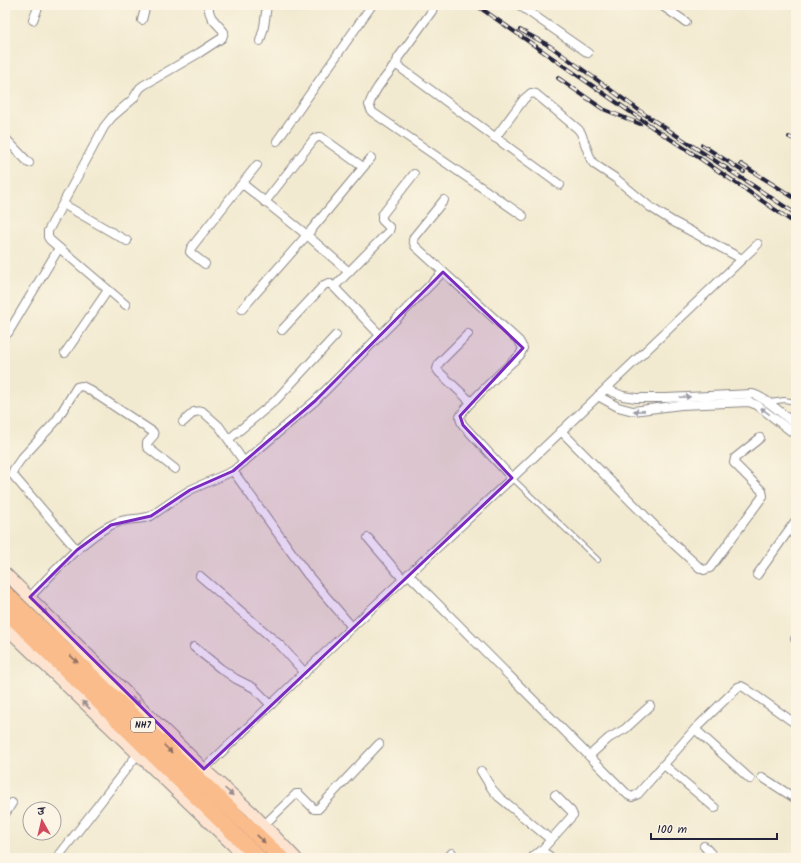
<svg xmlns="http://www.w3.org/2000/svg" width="801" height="863" font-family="Kalam,'Playpen Sans Deva',sans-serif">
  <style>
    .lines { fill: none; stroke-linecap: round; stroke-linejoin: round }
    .lane-casing { stroke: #8a8686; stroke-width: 6 }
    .street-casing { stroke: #8a8686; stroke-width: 10 }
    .secondary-casing { stroke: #8a8686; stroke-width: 13 }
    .highway-casing { stroke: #8a8686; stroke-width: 17 }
    .lane { stroke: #fff; stroke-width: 4 }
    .street { stroke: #fff; stroke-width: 8 }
    .secondary { stroke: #fde4d1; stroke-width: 11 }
    .highway { stroke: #fabc8b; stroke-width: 15 }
    .rail-casing { stroke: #22223b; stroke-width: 4 }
    .rail { stroke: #fcf5e5; stroke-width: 2.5; stroke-dasharray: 8; stroke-linecap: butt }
    .oneway { fill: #9c9ca7 }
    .oneway2 { fill: #9a8d8e }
    .oneway3 { fill: #8e6f63 }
    .marked { fill: #7b2cbf; fill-opacity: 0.2; stroke: #7b2cbf; stroke-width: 3; stroke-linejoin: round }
    .labels { text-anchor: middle; stroke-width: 3.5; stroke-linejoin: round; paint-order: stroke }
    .shield { fill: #fcf5e5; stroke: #63616e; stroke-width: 1 }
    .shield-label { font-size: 9px; font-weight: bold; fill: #22223b }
  </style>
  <rect width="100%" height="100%" fill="#fcf5e5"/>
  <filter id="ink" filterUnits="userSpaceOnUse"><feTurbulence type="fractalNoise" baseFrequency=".025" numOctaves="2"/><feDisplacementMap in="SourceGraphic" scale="8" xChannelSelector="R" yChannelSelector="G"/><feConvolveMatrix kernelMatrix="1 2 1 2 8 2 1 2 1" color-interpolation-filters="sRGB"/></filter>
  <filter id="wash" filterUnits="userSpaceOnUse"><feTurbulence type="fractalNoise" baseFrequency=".012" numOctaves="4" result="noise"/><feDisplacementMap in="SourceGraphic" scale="16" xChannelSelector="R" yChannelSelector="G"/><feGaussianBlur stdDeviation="0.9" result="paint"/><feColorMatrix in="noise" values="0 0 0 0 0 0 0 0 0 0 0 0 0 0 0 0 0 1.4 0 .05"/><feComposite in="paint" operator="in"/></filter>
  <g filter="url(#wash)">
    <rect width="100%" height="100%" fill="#f2ead0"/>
  </g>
  <g filter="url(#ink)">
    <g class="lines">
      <defs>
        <g id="lane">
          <path d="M770 402 784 400 796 402"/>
          <path d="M512 478 598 560"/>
        </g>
        <g id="street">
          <path d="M434 5 432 11 398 58 397 62 398 66 560 185"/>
          <path d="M519 5 588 53"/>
          <path d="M661 5 686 22"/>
          <path d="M33 20 39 5"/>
          <path d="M142 20 146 5"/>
          <path d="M260 41 264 27 267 5"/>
          <path d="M397 62C387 76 374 89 369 105L372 112 523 216"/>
          <path d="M5 138 29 163"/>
          <path d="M495 138 524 99 531 93 536 94 578 129 581 133 591 160 594 164 615 178 650 207 672 221 742 259"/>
          <path d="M277 141 372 5"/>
          <path d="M241 185 257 165"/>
          <path d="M444 200 414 237 413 240 415 246 519 341 523 348 520 355C510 364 462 408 460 417 460 420 461 422 463 425L512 478"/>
          <path d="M265 202 314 139 318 137H321L363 167"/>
          <path d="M63 204 127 241"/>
          <path d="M205 264 192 254 190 252 191 248 239 187 244 185 307 235 349 272"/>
          <path d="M334 287 389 231 390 228 382 220V215L414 174"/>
          <path d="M126 305 50 240 48 237V231L104 127 112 117 133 99 140 88 144 85 199 53 222 38 224 32C218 23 207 18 209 5"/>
          <path d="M242 309 307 235 371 158"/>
          <path d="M282 330 324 285 329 283 334 287 380 335"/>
          <path d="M8 333 59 248"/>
          <path d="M468 334 439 363 437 369 439 372 471 402"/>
          <path d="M65 353 108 290"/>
          <path d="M606 389 623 396 636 398H666L752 394C766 397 784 416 796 425"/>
          <path d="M598 396 618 407 633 411 681 405 749 402 757 405 796 435"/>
          <path d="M183 422 194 412 202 411 219 426 244 462"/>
          <path d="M561 431 665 536 700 568 704 570 710 568 763 496 762 491 734 463 735 458 760 438"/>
          <path d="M229 439 275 401 336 335"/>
          <path d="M233 471 307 574 352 627"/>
          <path d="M368 538 403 579"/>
          <path d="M77 550 12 474 14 469 21 459 56 421 77 387 82 386 88 389 153 432 154 435 147 443V447L175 469"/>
          <path d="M408 574 628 795 632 797 638 794 695 729 738 687 741 686 745 688 796 724"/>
          <path d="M757 575 796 520"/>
          <path d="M200 576 281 646 305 673"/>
          <path d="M30 597C53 573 87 534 118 522 129 518 141 520 151 516L177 498 190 490 233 471 315 401 443 272"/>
          <path d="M795 639H796"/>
          <path d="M194 647 220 668 236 679 254 688 271 705"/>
          <path d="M695 729 750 779"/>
          <path d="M589 756 609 738 625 729 650 706"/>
          <path d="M664 765 715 808"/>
          <path d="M204 769 352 627 512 478 758 244"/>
          <path d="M481 771 492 789 499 797 550 839"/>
          <path d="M762 777 796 799"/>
          <path d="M5 814 12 803"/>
          <path d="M264 825 296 794H299L314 809H318L379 744"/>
          <path d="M704 846 715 858"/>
          <path d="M540 852 573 815 571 811 555 795"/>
          <path d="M57 858 137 755"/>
          <path d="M447 858 452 853"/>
          <path d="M532 858C539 849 545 852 552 858"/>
        </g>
        <g id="secondary">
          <path d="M5 573 204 769 251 811 296 858"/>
          <path d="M5 627 246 858"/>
        </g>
        <g id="highway">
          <path d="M5 593 281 858"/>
          <path d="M5 610 259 858"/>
        </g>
      </defs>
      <use href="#lane" class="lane-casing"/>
      <use href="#street" class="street-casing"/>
      <use href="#secondary" class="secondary-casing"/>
      <use href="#highway" class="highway-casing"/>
      <use href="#lane" class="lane"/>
      <use href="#street" class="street"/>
      <use href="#secondary" class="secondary"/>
      <use href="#highway" class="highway"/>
      <defs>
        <g id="rail">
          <path d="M476 5 655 129 698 157 796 224"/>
          <path d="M520 30 550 46 647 116 796 214"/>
          <path d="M558 78 603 109 640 124"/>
          <path d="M789 137 796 140"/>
          <path d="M702 145 744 172"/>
          <path d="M741 164 796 199"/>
        </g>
      </defs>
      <use href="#rail" class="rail-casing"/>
      <use href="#rail" class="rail"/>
    </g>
    <defs><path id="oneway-solid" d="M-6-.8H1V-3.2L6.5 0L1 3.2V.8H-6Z"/></defs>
    <g class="oneway">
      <use href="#oneway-solid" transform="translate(685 397) rotate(-3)"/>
      <use href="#oneway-solid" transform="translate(639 411) rotate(179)"/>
      <use href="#oneway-solid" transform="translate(765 411) rotate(-143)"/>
    </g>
    <g class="oneway2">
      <use href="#oneway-solid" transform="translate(43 610) rotate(45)"/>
      <use href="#oneway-solid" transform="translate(136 701) rotate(45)"/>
      <use href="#oneway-solid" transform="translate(86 705) rotate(-136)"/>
      <use href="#oneway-solid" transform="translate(229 792) rotate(42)"/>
    </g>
    <g class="oneway3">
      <use href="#oneway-solid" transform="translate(74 659) rotate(44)"/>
      <use href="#oneway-solid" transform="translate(168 749) rotate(45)"/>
      <use href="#oneway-solid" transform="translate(261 839) rotate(44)"/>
    </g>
  </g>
  <path class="marked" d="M443 272 523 348 460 416 463 425 512 478 204 769 30 597 77 550 111 525 151 516 190 490 233 471 315 401Z"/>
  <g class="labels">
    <rect class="shield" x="131" y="718" width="24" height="14" rx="3"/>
    <g class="shield-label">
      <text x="143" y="728">NH7</text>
    </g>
  </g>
  <rect width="801" height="863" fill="none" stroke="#fcf5e5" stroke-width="20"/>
  <g transform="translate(42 821) rotate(352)"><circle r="19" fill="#fcf5e5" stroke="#a5a1a1"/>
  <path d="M0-3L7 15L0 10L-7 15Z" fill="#d1495b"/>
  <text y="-6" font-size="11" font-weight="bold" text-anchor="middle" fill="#22223b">उ</text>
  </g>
  <path d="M651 833v6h126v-6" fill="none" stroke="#22223b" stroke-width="2"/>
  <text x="657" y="833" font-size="12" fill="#22223b" stroke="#fcf5e5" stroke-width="3" paint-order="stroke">100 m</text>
</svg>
